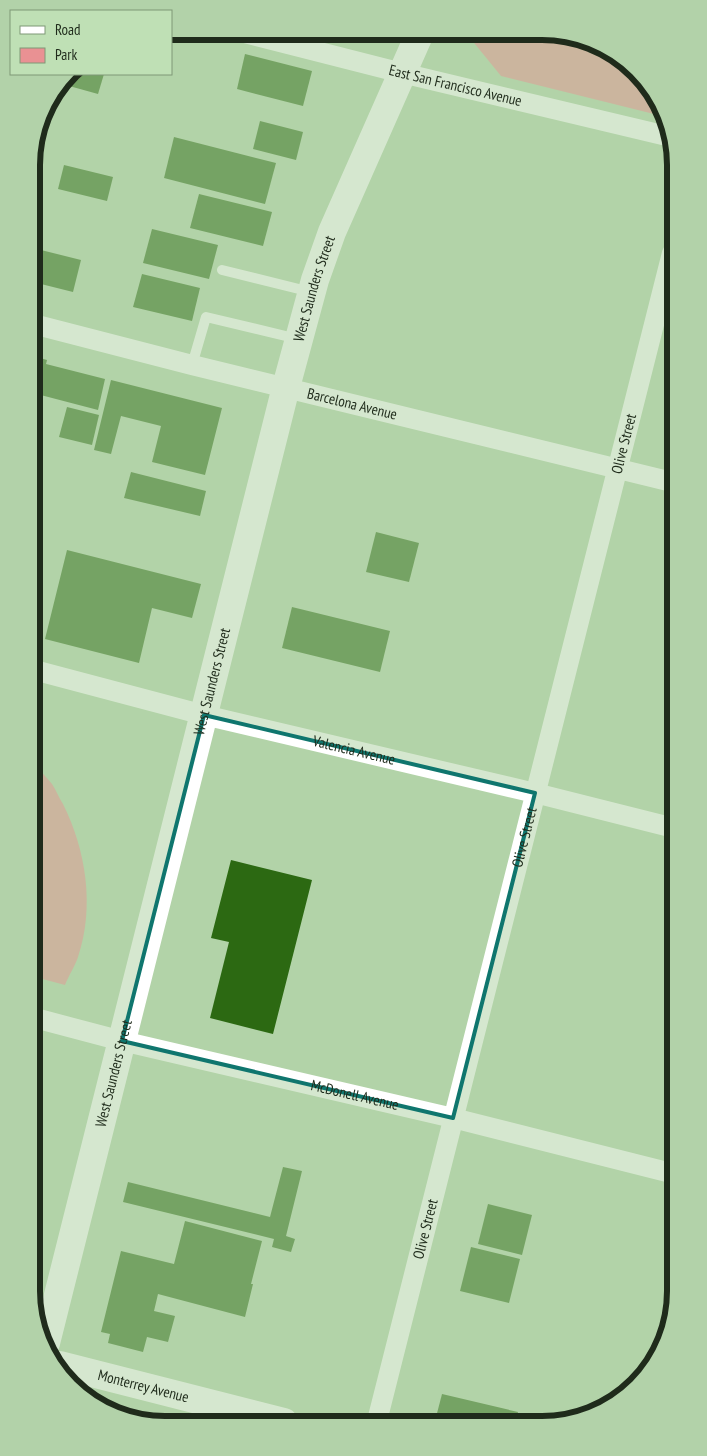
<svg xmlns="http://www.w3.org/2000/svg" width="707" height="1456" font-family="'PT Sans Narrow',sans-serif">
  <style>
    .green { fill: #e99193 }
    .building { fill: #2c6912 }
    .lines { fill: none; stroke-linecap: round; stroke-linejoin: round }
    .path { stroke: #71896a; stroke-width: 3; stroke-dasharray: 4 4; stroke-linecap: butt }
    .lane { stroke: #fff; stroke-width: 10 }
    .street { stroke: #fff; stroke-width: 20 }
    .secondary { stroke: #fff; stroke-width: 28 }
    .primary { stroke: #fff; stroke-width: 28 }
    .marked { fill: none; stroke: #0f766e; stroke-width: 4; stroke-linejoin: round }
    .labels { text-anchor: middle; stroke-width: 5; stroke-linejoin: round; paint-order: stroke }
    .street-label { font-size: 15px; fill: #1f2b1b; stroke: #bfe0b5 }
    .rim { fill: none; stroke: #1f2b1b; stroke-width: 6 }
  </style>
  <rect width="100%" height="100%" fill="#b2d3a8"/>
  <g class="green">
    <path d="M466 33 567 34 630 65 662 116 501 76Z"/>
    <path d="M34 764C40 770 46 777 52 784 56 790 59 798 63 804 86 850 95 907 78 957 75 966 69 975 65 985L35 977Z"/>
  </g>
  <g class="building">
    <path d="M245 54 312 71 303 106 237 89Z"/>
    <path d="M70 74H104L98 94 62 84Z"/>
    <path d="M260 121 303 132 296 160 253 149Z"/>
    <path d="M174 137 276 163 265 204 164 178Z"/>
    <path d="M64 165 113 177 107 201 58 189Z"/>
    <path d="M199 194 272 212 263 246 190 228Z"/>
    <path d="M152 229 218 245 209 279 143 263Z"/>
    <path d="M33 248 81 260 73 292 33 282Z"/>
    <path d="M142 274 200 288 192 321 133 307Z"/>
    <path d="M33 356 47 360 46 364 105 379 98 410 33 393Z"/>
    <path d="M111 380 222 408 205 475 152 462 161 426 121 416 111 454 94 450Z"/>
    <path d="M67 407 99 415 92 445 59 437Z"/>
    <path d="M131 472 206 491 200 516 124 498Z"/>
    <path d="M376 532 419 543 409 582 366 572Z"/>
    <path d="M67 550 201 584 192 618 152 608 139 663 45 639Z"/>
    <path d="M292 607 390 631 380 672 282 648Z"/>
    <path d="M231 860 312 880 273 1034 210 1018 229 942 211 938Z"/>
    <path d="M283 1167 302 1171 286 1236 295 1239 291 1252 272 1247 274 1239 123 1202 128 1182 270 1217Z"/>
    <path d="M488 1204 532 1215 522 1255 478 1244Z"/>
    <path d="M185 1221 262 1241 251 1284H253L245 1317 158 1294 154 1311 175 1316 168 1342 147 1337 143 1352 108 1343 110 1334 101 1332 121 1251 174 1264Z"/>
    <path d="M471 1247 520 1259 509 1303 460 1291Z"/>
    <path d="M442 1394 518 1412 516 1420 435 1421Z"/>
    <path d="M557 1416 573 1419 572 1420H556Z"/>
  </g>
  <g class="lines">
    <path class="path" d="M552 34 587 50 632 68"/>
    <g class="lane">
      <path d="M222 270 311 292"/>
      <path d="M192 365 206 317 298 339"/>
    </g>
    <g class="street">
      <path id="s1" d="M241 32 402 73 671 137"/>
      <path id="s2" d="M33 324 192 365 672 482"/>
      <path id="s3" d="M34 670 204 715 535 793 674 828"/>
      <path id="s4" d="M35 1018 122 1041 453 1118 675 1174"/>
      <path id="s5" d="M377 1421 672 253"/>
    </g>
    <path class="secondary" id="s6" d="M60 1365 284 1422"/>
    <path class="primary" id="s7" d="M46 1343 286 387 315 280 332 232 420 33"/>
  </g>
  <path d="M0 0H707V1456H0ZM204 715 535 793 453 1118 122 1041Z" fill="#b2d3a8" fill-opacity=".55" fill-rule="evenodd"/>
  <path class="marked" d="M204 715 535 793 453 1118 122 1041Z"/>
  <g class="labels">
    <g class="street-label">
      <text dy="5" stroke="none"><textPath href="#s1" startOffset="221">East San Francisco Avenue</textPath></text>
      <text dy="5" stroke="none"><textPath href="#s7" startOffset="1088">West Saunders Street</textPath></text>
      <text dy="5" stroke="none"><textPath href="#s2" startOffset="329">Barcelona Avenue</textPath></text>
      <text dy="5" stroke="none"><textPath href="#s5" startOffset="1008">Olive Street</textPath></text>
      <text dy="5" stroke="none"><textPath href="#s7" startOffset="682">West Saunders Street</textPath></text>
      <text dy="5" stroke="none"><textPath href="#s3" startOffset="330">Valencia Avenue</textPath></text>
      <text dy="5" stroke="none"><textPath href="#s5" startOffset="602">Olive Street</textPath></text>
      <text dy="5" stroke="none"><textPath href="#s7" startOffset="278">West Saunders Street</textPath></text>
      <text dy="5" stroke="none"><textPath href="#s4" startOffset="329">McDonell Avenue</textPath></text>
      <text dy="5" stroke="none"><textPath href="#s5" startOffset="198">Olive Street</textPath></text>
      <text dy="5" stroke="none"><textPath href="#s6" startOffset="86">Monterrey Avenue</textPath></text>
    </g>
  </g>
  <path d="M0 0H707V1456H0ZM165 40H542A125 125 0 0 1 667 165V1291A125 125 0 0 1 542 1416H165A125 125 0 0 1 40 1291V165A125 125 0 0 1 165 40Z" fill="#b2d2a9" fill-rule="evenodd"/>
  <path class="rim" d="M165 40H542A125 125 0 0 1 667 165V1291A125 125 0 0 1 542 1416H165A125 125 0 0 1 40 1291V165A125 125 0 0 1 165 40Z"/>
  <rect x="10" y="10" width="162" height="65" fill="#bfe0b5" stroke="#7f9877"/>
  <rect x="20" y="26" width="25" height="8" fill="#ffffff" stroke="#7f9877"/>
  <text x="55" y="35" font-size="15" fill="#1f2b1b">Road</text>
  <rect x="20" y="48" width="25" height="15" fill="#e99193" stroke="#7f9877"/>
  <text x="55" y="60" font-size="15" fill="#1f2b1b">Park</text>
</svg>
